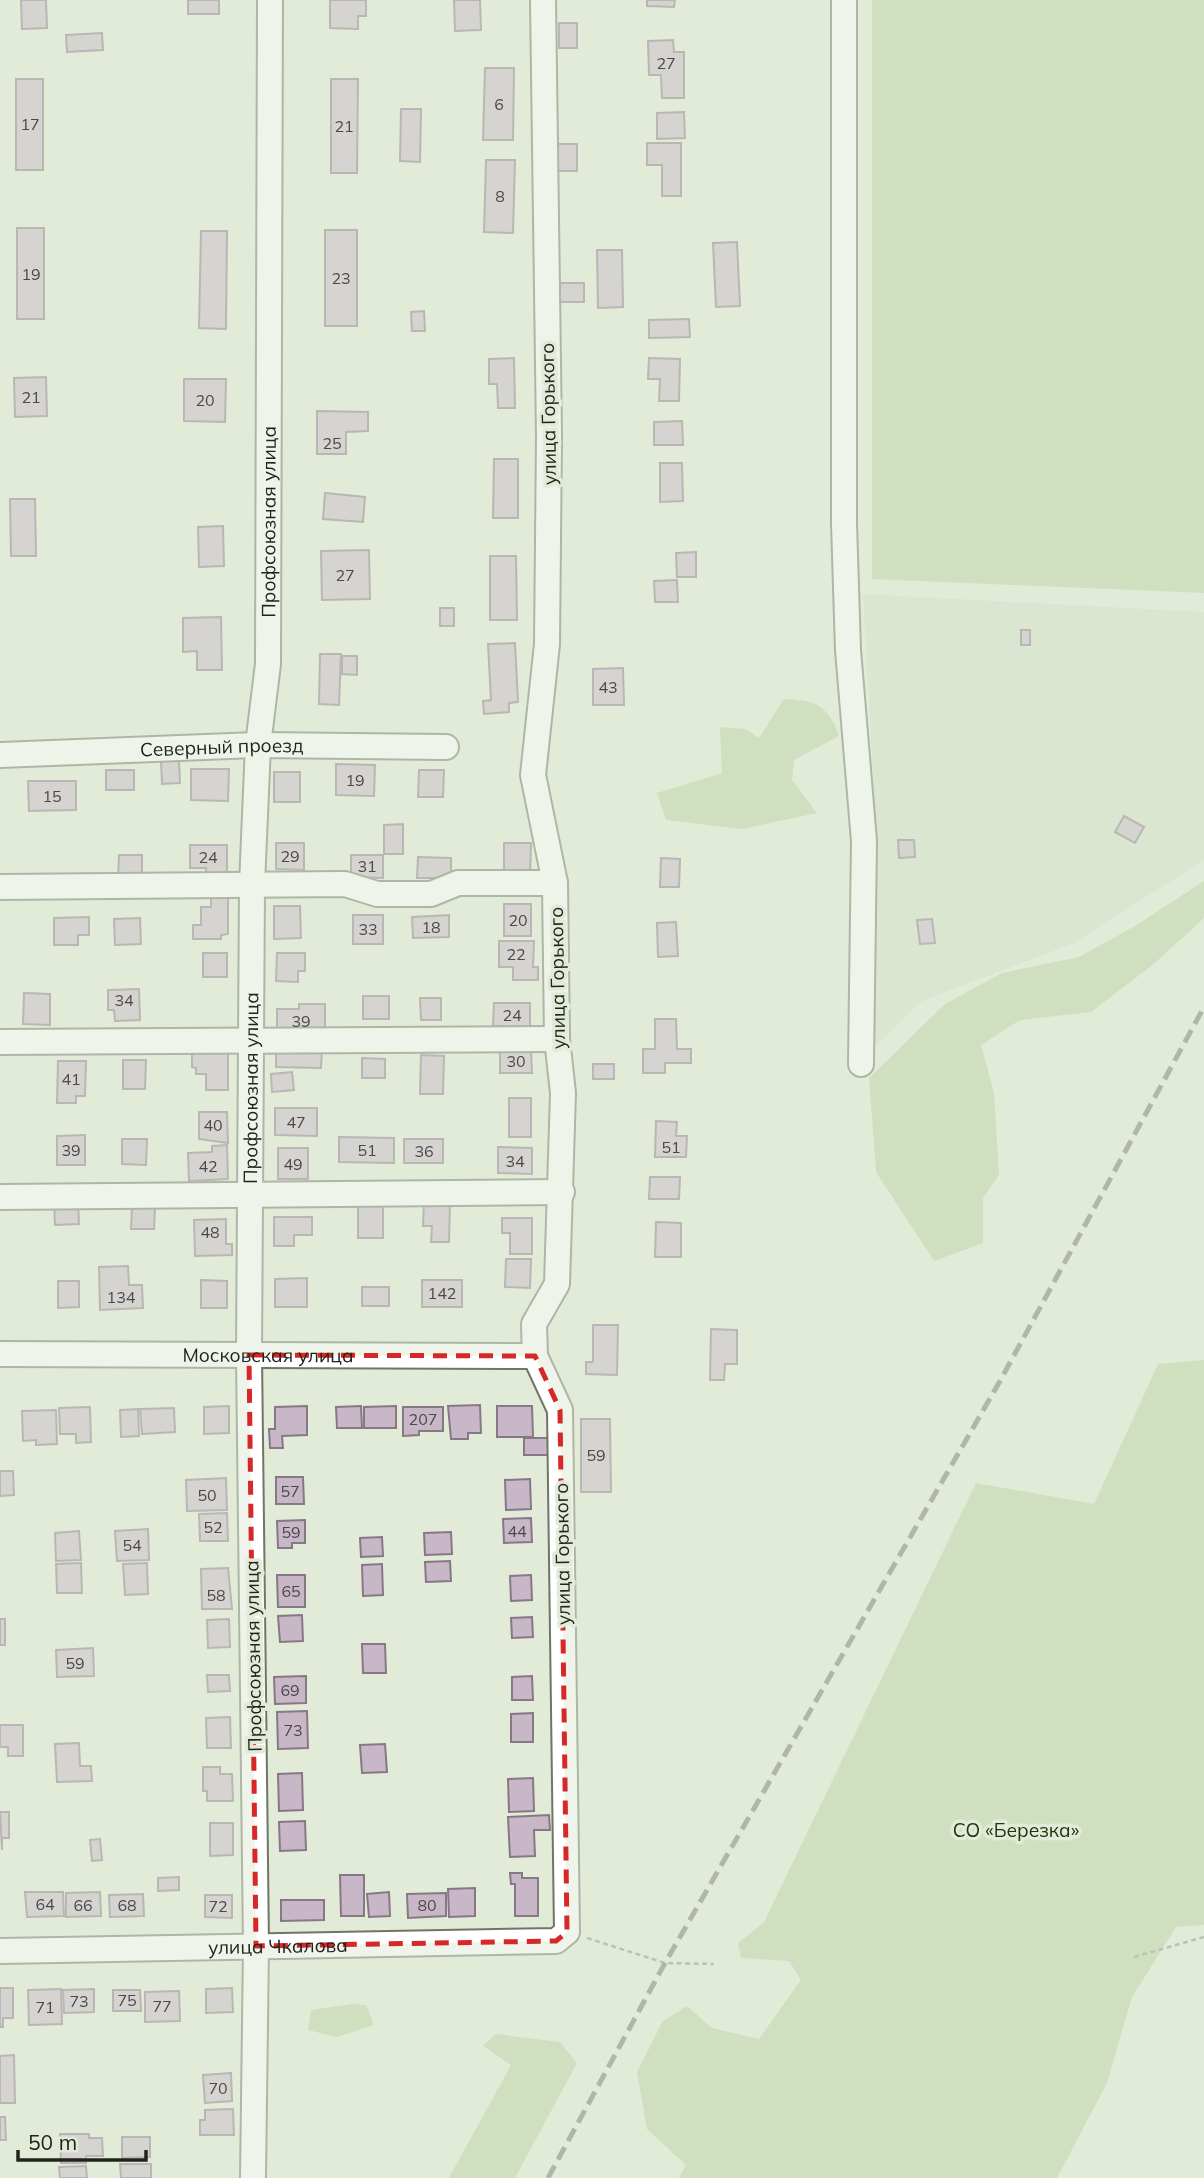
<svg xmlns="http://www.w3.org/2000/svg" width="1204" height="2178" font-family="Mulish,sans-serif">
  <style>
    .built { fill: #d3dfc6 }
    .green { fill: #bad0a1 }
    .building { fill: #c8b8c7; stroke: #877886; stroke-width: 2 }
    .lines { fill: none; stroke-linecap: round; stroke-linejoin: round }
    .minor-casing { stroke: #6f7666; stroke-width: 28 }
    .path { stroke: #8c9385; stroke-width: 2.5; stroke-dasharray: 5 3.5; stroke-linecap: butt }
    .minor { stroke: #fff; stroke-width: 24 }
    .rail { stroke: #73796d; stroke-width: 5; stroke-dasharray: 14 7; stroke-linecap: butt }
    .marked { fill: none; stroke: #d62828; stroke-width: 5; stroke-dasharray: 14 9; stroke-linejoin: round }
    .labels { text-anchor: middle; stroke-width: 7; stroke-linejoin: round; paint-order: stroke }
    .number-label { font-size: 16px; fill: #4b4948 }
    .street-label { font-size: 19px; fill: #21241e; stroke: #e2ebd8 }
    .park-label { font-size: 19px; fill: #25350b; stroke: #e2ebd8 }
  </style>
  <rect width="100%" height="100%" fill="#e2ebd8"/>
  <path class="built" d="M863 594 1204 612V860L1074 943 922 1001 871 1050 876 830Z"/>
  <g class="green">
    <path d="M872 0H1204V593L872 579Z"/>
    <path d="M784 699C814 700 829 705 839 736L794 760 792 780 817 813 742 829 666 820 657 793 722 773 720 727 746 729 759 738Z"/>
    <path d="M1204 881V918L1155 963 1091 1012 1020 1020 981 1045 994 1093 999 1175 983 1198V1243L934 1261 876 1172 869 1078 945 1004 1002 973 1079 957 1135 926Z"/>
    <path d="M1204 1360V1925L1176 1927 1132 1997 1107 2083 1057 2178H679L686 2165 647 2129 637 2072 663 2021 687 2006 712 2028 759 2039 801 1980 789 1961 741 1958 738 1943 764 1922 976 1483 1094 1504 1158 1364Z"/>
    <path d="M353 2004 366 2005 374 2025 337 2037 308 2030 311 2010Z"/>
    <path d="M496 2034 560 2042 577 2063 515 2178H449L511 2065 483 2046Z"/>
  </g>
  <g class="building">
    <path d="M21 0H46L47 28 22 29Z"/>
    <rect x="188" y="0" width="31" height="14"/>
    <path d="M330 0H366V16H358V29L330 28Z"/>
    <path d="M454 0H480L481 30 455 31Z"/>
    <path d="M647 0H675L674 7 647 6Z"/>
    <rect x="559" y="23" width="18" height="25"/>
    <path d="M102 33 103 50 67 52 66 35Z"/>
    <path d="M673 40 674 52H684V98H662L661 75H649L648 41Z"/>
    <path d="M485 68H514L513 140H483Z"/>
    <rect x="16" y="79" width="27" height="91"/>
    <path d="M331 79H358L357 173H331Z"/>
    <path d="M401 109H421L420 162 400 161Z"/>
    <path d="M684 112 685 138 657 139V113Z"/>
    <path d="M647 143H681V196H662V165H647Z"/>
    <path d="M557 144H577V171H556Z"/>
    <path d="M486 160H515L513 233 484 232Z"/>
    <rect x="17" y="228" width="27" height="91"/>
    <rect x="325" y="230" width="32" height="96"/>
    <path d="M201 231H227L226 329 199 328Z"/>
    <path d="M737 242 740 306 716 307 713 243Z"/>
    <path d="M597 250H622L623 307 598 308Z"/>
    <rect x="560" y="283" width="24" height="19"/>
    <path d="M424 311 425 331H412L411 312Z"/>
    <path d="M689 319 690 337 649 338V320Z"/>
    <path d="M514 358 515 408H498L497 384H489V359Z"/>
    <path d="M649 358 680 359 679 401H659L660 379H648Z"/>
    <path d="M46 377 47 416 15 417 14 378Z"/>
    <path d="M184 379H226L225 422 184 421Z"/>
    <path d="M317 411 368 412V431L346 432V454H317Z"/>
    <path d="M682 421 683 445H654V422Z"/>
    <path d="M494 459H518V518H493Z"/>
    <path d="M660 463H682L683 501 660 502Z"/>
    <path d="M325 493 365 497 363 522 323 519Z"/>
    <path d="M10 499H35L36 556H11Z"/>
    <path d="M223 526 224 566 199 567 198 527Z"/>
    <path d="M369 550 370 599 322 600 321 551Z"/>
    <path d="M696 552V577H677L676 553Z"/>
    <path d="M490 556H516L517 620H490Z"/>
    <path d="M677 580 678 602H655L654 581Z"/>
    <rect x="440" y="608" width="14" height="18"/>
    <path d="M221 617 222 670H197V651L183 652V618Z"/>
    <rect x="1021" y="630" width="9" height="15"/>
    <path d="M515 643 518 702 509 703V712L484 714 483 701 491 700 488 644Z"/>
    <path d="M320 654H341L339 705 319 704Z"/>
    <path d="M342 656H357V675L342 674Z"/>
    <path d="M623 668 624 705H593V669Z"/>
    <path d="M161 761H179L180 783 162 784Z"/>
    <path d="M336 764 375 765 374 796 336 795Z"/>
    <path d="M191 769H229L228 801 191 800Z"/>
    <rect x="106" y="770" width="28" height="20"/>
    <path d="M419 770H444L443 797H418Z"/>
    <rect x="274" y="772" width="26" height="30"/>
    <path d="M28 781H76V810L29 811Z"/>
    <path d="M1124 816 1144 827 1135 843 1115 832Z"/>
    <path d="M403 824V854H384V825Z"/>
    <path d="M898 840H914L915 857 899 858Z"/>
    <path d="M276 843H304V870L276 869Z"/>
    <path d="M504 843H531L530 876 504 875Z"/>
    <path d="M190 845H227V880H206V868H190Z"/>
    <path d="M119 855H142V881H118Z"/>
    <path d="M351 855H383V878L351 877Z"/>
    <path d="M418 857 451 858V878H417Z"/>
    <path d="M661 858 680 859 679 887H660Z"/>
    <path d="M211 892H228V934L221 935V939H193V925H201V907H211Z"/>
    <rect x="504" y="904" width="27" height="32"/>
    <path d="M274 906H300L301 938 274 939Z"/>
    <rect x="353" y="915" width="30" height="29"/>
    <path d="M449 915V937L413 938 412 917Z"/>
    <path d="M89 917V935H78V945H54V918Z"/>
    <path d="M140 918 141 944 115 945 114 919Z"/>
    <path d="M932 919 935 943 920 944 917 920Z"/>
    <path d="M676 922 678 956 658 957 657 923Z"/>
    <path d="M499 941H534L533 967H538V980H513V967H499Z"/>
    <rect x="203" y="953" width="24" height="24"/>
    <path d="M277 953H305V971H298V982L276 981Z"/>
    <path d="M139 989 140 1020 115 1021 114 1010H108V990Z"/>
    <path d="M24 993 50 994V1025L23 1024Z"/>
    <rect x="363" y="996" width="26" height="23"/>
    <path d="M420 998H441V1020H421Z"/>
    <path d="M494 1003H530V1027L493 1026Z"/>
    <path d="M299 1004H325V1032H277V1009H299Z"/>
    <path d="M655 1019H676L677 1049H691V1063H665V1073H643V1049H655Z"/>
    <path d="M276 1049 322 1050 321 1068 276 1067Z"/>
    <path d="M531 1049 532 1073H500V1050Z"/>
    <path d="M192 1052 228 1053V1090H206V1074H196V1068L192 1067Z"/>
    <path d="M421 1055 444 1056 443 1094H420Z"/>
    <path d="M362 1058 385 1059V1078H362Z"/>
    <path d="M123 1060H146L145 1089H123Z"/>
    <path d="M58 1061H86L85 1096H76V1103H57Z"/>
    <rect x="593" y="1064" width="21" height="15"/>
    <path d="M292 1072 294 1090 272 1092 271 1074Z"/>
    <rect x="509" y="1098" width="22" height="39"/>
    <path d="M275 1108H317V1136L275 1135Z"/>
    <path d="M199 1112H227L228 1143 199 1139Z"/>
    <path d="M656 1121 677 1122 676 1136H687L686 1157H655Z"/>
    <path d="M85 1135V1165H57V1136Z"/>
    <path d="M339 1137 394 1138V1163L339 1162Z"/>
    <path d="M122 1139H147L146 1165 122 1164Z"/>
    <rect x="404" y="1139" width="39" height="24"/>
    <path d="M227 1145 228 1179 189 1181 188 1153 212 1152V1146Z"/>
    <path d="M498 1147 532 1148V1174L498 1173Z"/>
    <rect x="278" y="1148" width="30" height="31"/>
    <path d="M650 1177H680L679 1199H649Z"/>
    <path d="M78 1201 79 1224 55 1225 54 1202Z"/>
    <rect x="358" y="1201" width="25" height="37"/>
    <path d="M424 1201 450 1202 449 1242H431L432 1226H423Z"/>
    <path d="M132 1208H155L154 1229H131Z"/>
    <path d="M274 1217H312V1235H294V1246H274Z"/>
    <path d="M502 1218H532V1254H510V1233H502Z"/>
    <path d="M226 1219V1244H232V1255L195 1256 194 1220Z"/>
    <path d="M656 1222 681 1223V1257H655Z"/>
    <path d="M506 1259H531L530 1288 505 1287Z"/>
    <path d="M128 1266 129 1285H142L143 1308 100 1310 99 1267Z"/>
    <path d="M307 1278V1307H275V1279Z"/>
    <path d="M201 1280 227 1281V1308H201Z"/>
    <rect x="422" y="1280" width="40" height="27"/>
    <path d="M58 1281H79V1307L58 1308Z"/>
    <rect x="362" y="1287" width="27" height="19"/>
    <path d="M593 1325H618L617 1375 586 1374V1362H593Z"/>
    <path d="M711 1329 737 1330V1364H725L724 1380H710Z"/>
    <path d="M480 1405 481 1433H468V1439H451L448 1406Z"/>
    <path d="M229 1406V1433L204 1434V1407Z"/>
    <path d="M307 1406V1435L282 1436 283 1448H270L269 1429H275V1407Z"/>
    <path d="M361 1406 362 1428H337L336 1407Z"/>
    <path d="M396 1406V1428H364V1407Z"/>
    <path d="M497 1406H532L533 1437H497Z"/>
    <path d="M90 1407 91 1442 76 1443V1434H60L59 1408Z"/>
    <path d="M403 1407H443V1431H419V1435L403 1436Z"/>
    <path d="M174 1408 175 1432 142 1434 140 1409Z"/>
    <path d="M138 1409 139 1436 121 1437 120 1410Z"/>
    <path d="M56 1410 57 1444 36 1445V1440L23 1441 22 1411Z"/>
    <path d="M581 1419H610L611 1492H581Z"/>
    <rect x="524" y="1438" width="24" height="17"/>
    <path d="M0 1471H13L14 1495 0 1496Z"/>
    <path d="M276 1477H303L304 1504H276Z"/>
    <path d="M226 1478 227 1510 187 1511 186 1480Z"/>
    <path d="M530 1479 531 1509 506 1510 505 1480Z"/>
    <path d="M227 1513 228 1541H200L199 1514Z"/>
    <path d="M531 1518 532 1542 504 1543 503 1519Z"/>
    <path d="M305 1520V1543H292V1548H278L277 1521Z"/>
    <path d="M148 1529 149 1560 117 1561 115 1531Z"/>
    <path d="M79 1531 81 1560 56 1561 55 1533Z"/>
    <path d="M451 1532 452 1554 425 1555 424 1533Z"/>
    <path d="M382 1537 383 1556 361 1557 360 1538Z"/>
    <path d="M450 1561 451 1581 426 1582 425 1562Z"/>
    <path d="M81 1563 82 1593H57L56 1564Z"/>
    <path d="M147 1563 148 1594 125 1595 123 1564Z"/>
    <path d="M382 1564 383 1595 363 1596 362 1565Z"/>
    <path d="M228 1568 232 1609H202L201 1569Z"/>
    <path d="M277 1575H305V1607H278Z"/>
    <path d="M531 1575 532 1600 511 1601 510 1576Z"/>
    <path d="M302 1615 303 1641 280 1642 278 1616Z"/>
    <path d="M532 1617 533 1637 512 1638 511 1618Z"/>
    <rect x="0" y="1619" width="5" height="26"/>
    <path d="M229 1619 230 1647 208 1648 207 1620Z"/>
    <path d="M362 1644H385L386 1673H363Z"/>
    <path d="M93 1648 94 1676 57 1677 56 1650Z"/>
    <path d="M207 1675H229L230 1691 208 1692Z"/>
    <path d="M306 1676V1703L275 1704 274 1677Z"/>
    <path d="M532 1676 533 1700H512V1677Z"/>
    <path d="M307 1711 308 1748 278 1749 277 1712Z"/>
    <path d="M533 1713V1742H511V1714Z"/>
    <path d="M230 1717 231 1748H207L206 1718Z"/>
    <path d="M0 1725H23V1756H8V1747H0Z"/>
    <path d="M79 1743 80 1766H91L92 1781 57 1782 55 1744Z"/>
    <path d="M385 1744 387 1772 362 1773 360 1745Z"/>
    <path d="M203 1767H220V1774H232L233 1801H207V1791H203Z"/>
    <path d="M302 1773 303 1810 279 1811 278 1774Z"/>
    <path d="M533 1778 534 1811 509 1812 508 1779Z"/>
    <path d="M0 1812H9V1838H2V1850Z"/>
    <path d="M549 1815 550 1830H534L535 1856 510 1857 508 1817Z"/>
    <path d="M305 1821 306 1850 280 1851 279 1822Z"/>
    <path d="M210 1823H233V1855L210 1856Z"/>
    <path d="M100 1839 102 1860 92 1861 90 1840Z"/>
    <path d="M510 1873H522V1878H538V1916H515V1884H511Z"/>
    <path d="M340 1875H364V1916H341Z"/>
    <path d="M179 1877V1890L158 1891V1878Z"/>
    <path d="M475 1888V1916L449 1917 448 1889Z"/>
    <path d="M25 1892H63L64 1916 27 1917Z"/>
    <path d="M100 1892 101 1916 66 1917V1893Z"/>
    <path d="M389 1892 390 1916 369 1917 367 1894Z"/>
    <path d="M446 1893V1916L408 1918 407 1894Z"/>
    <path d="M143 1894 144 1916 110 1917 109 1895Z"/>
    <path d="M205 1895H232V1918L205 1917Z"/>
    <path d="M281 1900H324V1920L281 1921Z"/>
    <path d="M0 1988H13V2018H3V2027H0Z"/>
    <path d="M232 1988 233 2012 206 2013V1989Z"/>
    <path d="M61 1989 62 2024 29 2025 28 1990Z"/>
    <path d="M94 1989V2012L64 2013 63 1990Z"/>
    <path d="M113 1990H140L141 2011H113Z"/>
    <path d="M179 1991 180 2021 145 2022V1992Z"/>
    <path d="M14 2055 15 2103H0V2056Z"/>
    <path d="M231 2073 232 2101 205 2103 203 2075Z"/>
    <path d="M233 2109 234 2135H200V2120H205V2110Z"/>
    <path d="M0 2117H5L6 2140H0Z"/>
    <path d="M60 2134H89V2138H102L103 2156H86V2163H61Z"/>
    <path d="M122 2137H150V2157L122 2158Z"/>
    <path d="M120 2164H151V2178H121Z"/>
    <path d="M86 2166 87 2178H60L59 2167Z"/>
  </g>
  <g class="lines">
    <defs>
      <g id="minor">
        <path d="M844 0V523L848 650 864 841 861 1064"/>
        <path id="s1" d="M0 755 258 745 446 747"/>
        <path d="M0 887 345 884 377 894H431L458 883H555"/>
        <path d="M0 1042 557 1039"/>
        <path d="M0 1197 562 1192"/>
        <path id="s2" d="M0 1354 535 1356"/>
        <path id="s3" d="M0 1951 556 1941 567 1932 560 1410 535 1356 534 1324 557 1284 563 1093 557 1039 555 883 533 775 547 644 549 436 543 0"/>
        <path id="s4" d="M253 2178 256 1946 249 1355 252 885 258 745 268 664 270 0"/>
      </g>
    </defs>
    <use href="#minor" class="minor-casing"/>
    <g class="path">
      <path d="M587 1938 665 1963 714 1964"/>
      <path d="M1134 1957 1204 1937"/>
    </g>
    <use href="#minor" class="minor"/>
    <path class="rail" d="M548 2178 665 1963 1000 1381 1204 1007"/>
  </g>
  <path d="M0 0H1204V2178H0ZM249 1355 535 1356 560 1410 567 1932 556 1941 256 1946Z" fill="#e2ebd8" fill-opacity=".55" fill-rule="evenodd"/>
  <path class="marked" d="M249 1355 535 1356 560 1410 567 1932 556 1941 256 1946Z"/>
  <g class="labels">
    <g class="number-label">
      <text x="666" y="69">27</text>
      <text x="499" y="110">6</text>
      <text x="30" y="130">17</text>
      <text x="344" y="132">21</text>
      <text x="500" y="202">8</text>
      <text x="31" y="280">19</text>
      <text x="341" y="284">23</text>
      <text x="31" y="403">21</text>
      <text x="205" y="406">20</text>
      <text x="332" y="449">25</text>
      <text x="345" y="581">27</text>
      <text x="608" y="693">43</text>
      <text x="355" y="786">19</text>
      <text x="52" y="802">15</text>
      <text x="290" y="862">29</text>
      <text x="208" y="863">24</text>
      <text x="367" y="872">31</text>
      <text x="518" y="926">20</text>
      <text x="431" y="933">18</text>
      <text x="368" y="935">33</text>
      <text x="516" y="960">22</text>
      <text x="124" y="1006">34</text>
      <text x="512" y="1021">24</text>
      <text x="301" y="1027">39</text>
      <text x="516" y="1067">30</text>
      <text x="71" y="1085">41</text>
      <text x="296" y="1128">47</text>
      <text x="213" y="1131">40</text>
      <text x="671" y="1153">51</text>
      <text x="71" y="1156">39</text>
      <text x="367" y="1156">51</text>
      <text x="424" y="1157">36</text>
      <text x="515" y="1167">34</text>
      <text x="293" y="1170">49</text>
      <text x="208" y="1172">42</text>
      <text x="210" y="1238">48</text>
      <text x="442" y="1299">142</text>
      <text x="121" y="1303">134</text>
      <text x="423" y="1425">207</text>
      <text x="596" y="1461">59</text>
      <text x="290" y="1497">57</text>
      <text x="207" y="1501">50</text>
      <text x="213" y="1533">52</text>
      <text x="517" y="1537">44</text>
      <text x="291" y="1538">59</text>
      <text x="132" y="1551">54</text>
      <text x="291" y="1597">65</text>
      <text x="216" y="1601">58</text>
      <text x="75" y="1669">59</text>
      <text x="290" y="1696">69</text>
      <text x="293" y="1736">73</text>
      <text x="45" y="1910">64</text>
      <text x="83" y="1911">66</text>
      <text x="127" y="1911">68</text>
      <text x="427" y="1911">80</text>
      <text x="218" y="1912">72</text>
      <text x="127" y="2006">75</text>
      <text x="79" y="2007">73</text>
      <text x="162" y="2012">77</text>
      <text x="45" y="2013">71</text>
      <text x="218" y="2094">70</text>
    </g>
    <g class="street-label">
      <text transform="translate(548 414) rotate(-91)" y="7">улица Горького</text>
      <text dy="7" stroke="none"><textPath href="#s4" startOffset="1657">Профсоюзная улица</textPath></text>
      <text dy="7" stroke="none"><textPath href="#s1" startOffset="222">Северный проезд</textPath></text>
      <text transform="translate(557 978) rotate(-91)" y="7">улица Горького</text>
      <text dy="7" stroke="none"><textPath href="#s4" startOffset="1090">Профсоюзная улица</textPath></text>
      <text dy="7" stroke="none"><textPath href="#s2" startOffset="268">Московская улица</textPath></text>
      <text transform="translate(562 1554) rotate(-91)" y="7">улица Горького</text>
      <text transform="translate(253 1656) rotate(-91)" y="7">Профсоюзная улица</text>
      <text dy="7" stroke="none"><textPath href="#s3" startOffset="278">улица Чкалова</textPath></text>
    </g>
    <g class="park-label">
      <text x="1016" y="1837">СО «Березка»</text>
    </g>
  </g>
  <path d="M18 2150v10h128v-10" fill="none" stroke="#21241e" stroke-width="3.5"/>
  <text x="28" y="2150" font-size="21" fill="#21241e" stroke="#e2ebd8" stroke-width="5" paint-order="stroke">50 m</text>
</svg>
